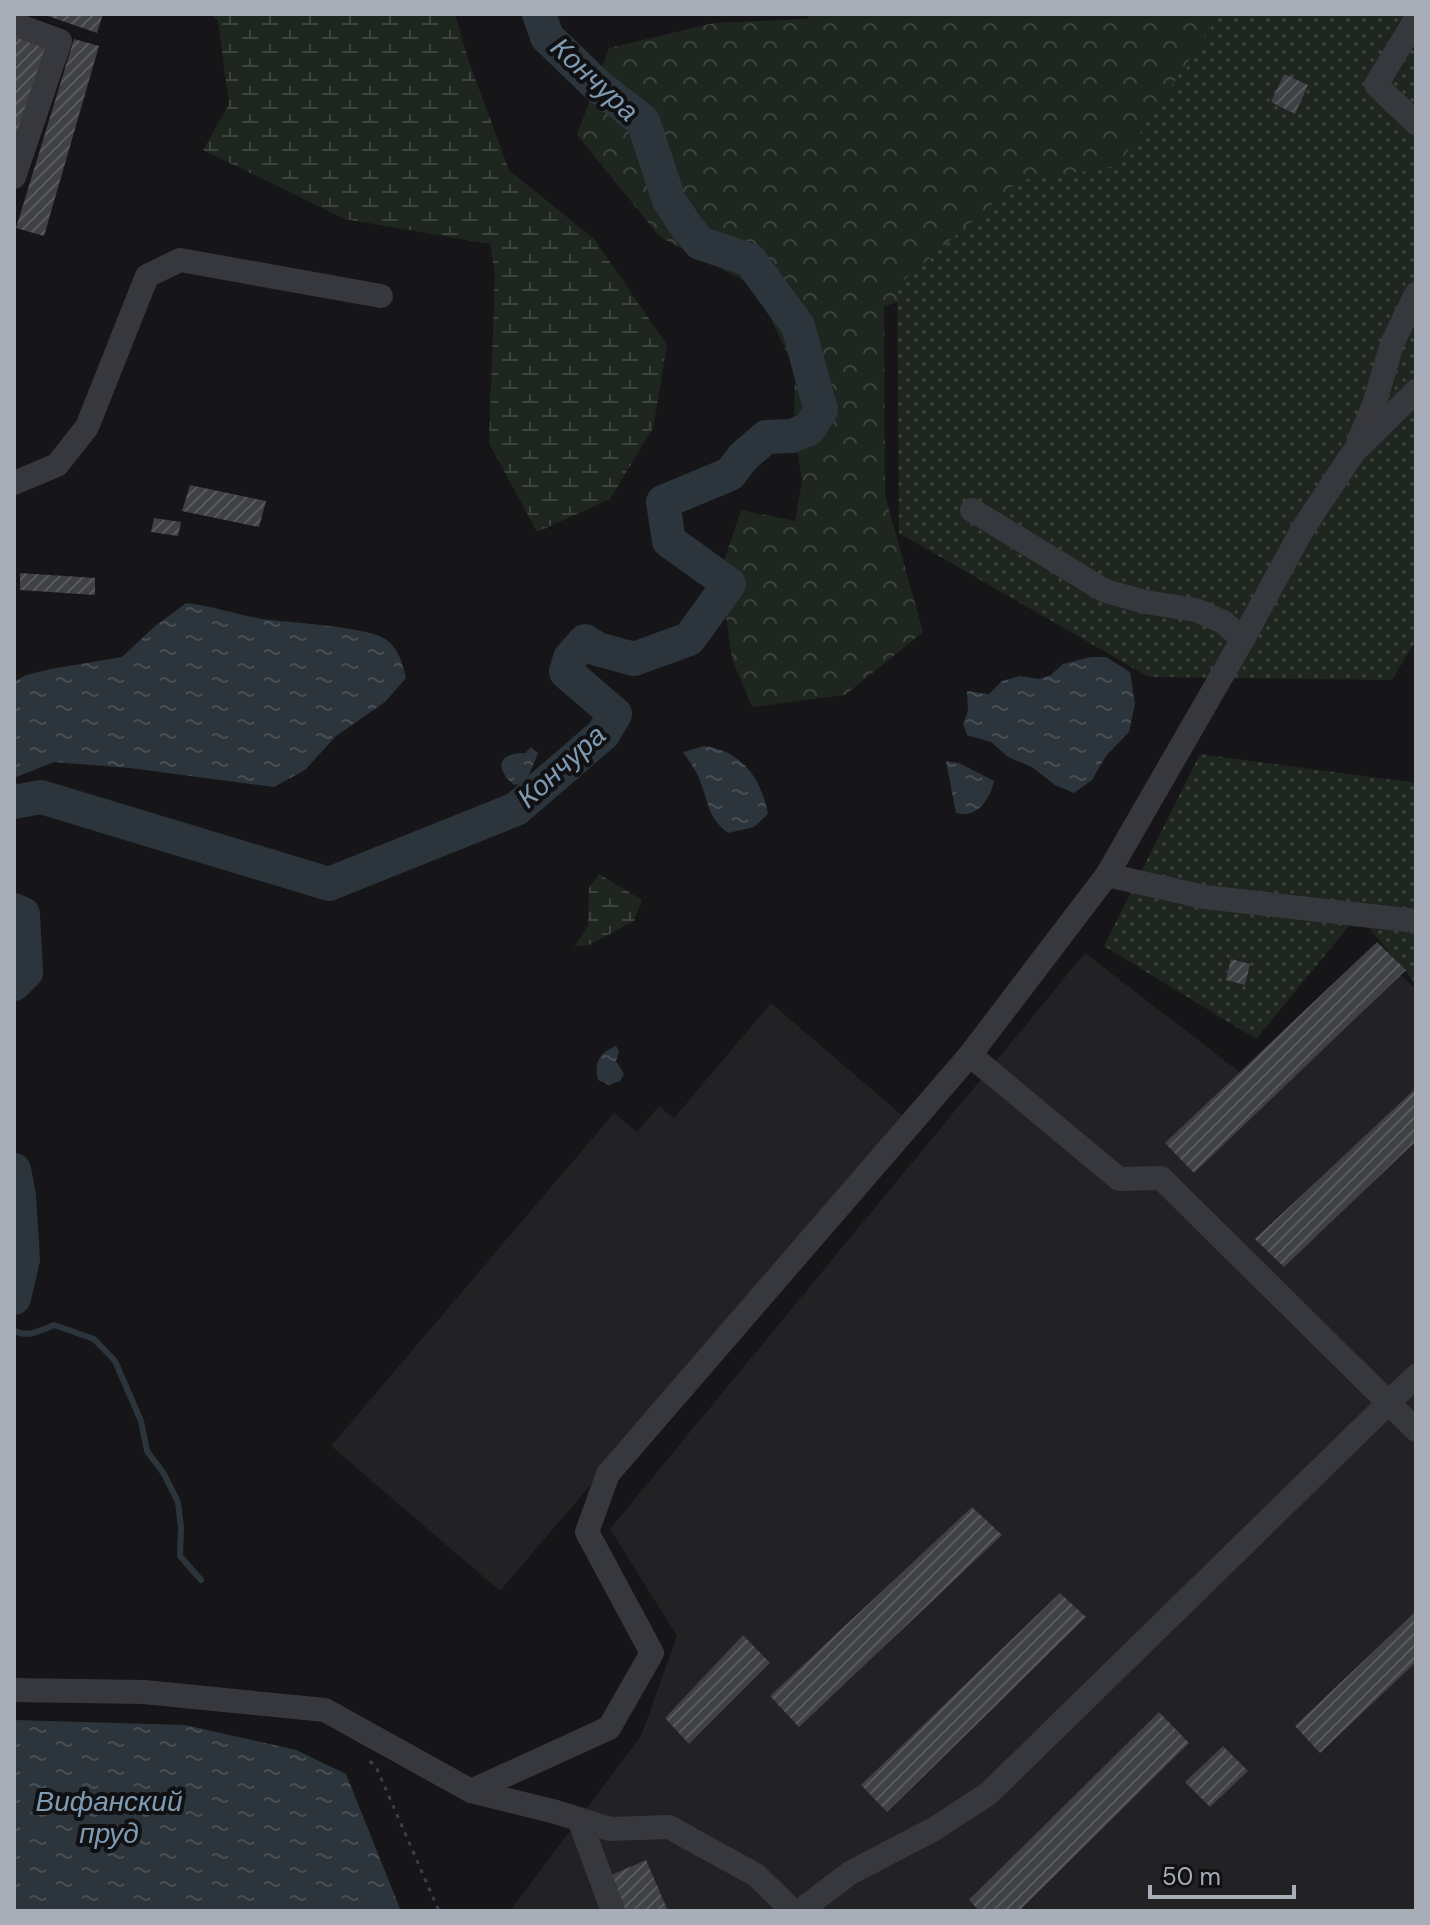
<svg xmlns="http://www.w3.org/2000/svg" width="1430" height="1925" font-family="'DM Sans',sans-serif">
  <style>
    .built { fill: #222225 }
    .forest { fill: url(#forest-crowns) }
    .wetland { fill: url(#wetland-marsh) }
    .garden { fill: url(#garden-dots) }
    .water { fill: url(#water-ripples) }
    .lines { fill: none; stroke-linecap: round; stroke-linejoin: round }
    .stream { stroke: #2c353c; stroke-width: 6 }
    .river { stroke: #2c353c; stroke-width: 34 }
    .building { fill: url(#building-hatch) }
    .path { stroke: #3d3f44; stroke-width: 3; stroke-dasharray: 4 6; stroke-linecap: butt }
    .minor { stroke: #37383d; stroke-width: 24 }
    .labels { text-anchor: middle; stroke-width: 8; stroke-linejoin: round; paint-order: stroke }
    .water-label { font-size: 28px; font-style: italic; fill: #7f9bb3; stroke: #111113 }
  </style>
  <defs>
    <pattern id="forest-crowns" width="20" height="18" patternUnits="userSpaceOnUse" patternTransform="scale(2)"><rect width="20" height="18" fill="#1e261f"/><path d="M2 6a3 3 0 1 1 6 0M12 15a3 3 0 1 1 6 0" fill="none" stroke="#3c433d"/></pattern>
    <pattern id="wetland-marsh" width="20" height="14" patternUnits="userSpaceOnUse" patternTransform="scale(2)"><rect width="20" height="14" fill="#1e261f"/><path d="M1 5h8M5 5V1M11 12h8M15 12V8" fill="none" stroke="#3c433d"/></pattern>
    <pattern id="garden-dots" width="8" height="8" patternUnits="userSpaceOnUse" patternTransform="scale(2)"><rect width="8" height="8" fill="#1e261f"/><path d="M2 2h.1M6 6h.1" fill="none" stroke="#3c433d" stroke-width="1.8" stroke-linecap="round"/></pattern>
    <pattern id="water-ripples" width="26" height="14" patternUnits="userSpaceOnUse" patternTransform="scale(2)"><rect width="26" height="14" fill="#2c353c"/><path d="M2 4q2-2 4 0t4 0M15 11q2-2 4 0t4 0" fill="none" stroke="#485056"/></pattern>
    <pattern id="building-hatch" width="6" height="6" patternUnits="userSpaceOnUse" patternTransform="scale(2)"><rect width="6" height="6" fill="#404145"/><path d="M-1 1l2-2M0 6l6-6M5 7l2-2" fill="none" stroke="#595a5e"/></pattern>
  </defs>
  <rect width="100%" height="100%" fill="#161618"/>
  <g class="built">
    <path d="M1375 952 1416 989V1911H510L641 1736 677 1636 610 1529 1085 953 1241 1073Z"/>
    <path d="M771 1003 904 1117 500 1591 331 1446 614 1113 637 1132 659 1106 674 1118Z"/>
  </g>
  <path class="forest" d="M813 14H1284L1058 239 884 307 885 495 923 632 845 695 752 707 732 659 720 573 741 510 795 521 802 482 794 426 795 370 756 287 660 237 577 135 609 48 714 23 806 19Z"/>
  <g class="wetland">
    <path d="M211 14H455L468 59 509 170 595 240 667 345 653 428 610 499 537 532 489 443 495 275 490 244 345 219 203 150 229 104 218 21Z"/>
    <path d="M599 874 642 900 634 921 589 945 574 947 588 926 589 888Z"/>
  </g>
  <g class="garden">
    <path d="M1220 14H1416V640L1392 680 1149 677 899 533 897 286 1020 180 1117 167Z"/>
    <path d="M1200 754 1416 783V984L1358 915 1256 1039 1104 946Z"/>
  </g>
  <g class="water">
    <path d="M186 603C215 606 242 617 271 620 295 623 370 627 387 640 400 651 402 663 406 678L385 702 336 736 305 770 274 787 130 768 54 762 14 778V682L26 675 51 669 122 657 154 627Z"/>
    <path d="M1091 657H1106L1130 672 1135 704 1129 732 1106 756 1092 780 1074 793 1055 785 1032 767 1008 757 991 742 967 735 963 724 968 711 967 691 989 694 1002 681 1020 676 1039 679 1051 675 1063 664Z"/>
    <path d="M704 746C742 751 761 778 768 814L754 827 728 833C706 815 710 805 700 781 697 771 689 761 683 752Z"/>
    <path d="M531 747 538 753 526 782 514 785C493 767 499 753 525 753Z"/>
    <path d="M946 761 959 763 994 781C990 799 977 819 956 813Z"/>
    <path d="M616 1046 619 1051 616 1061 624 1074 620 1081 609 1085 598 1080C594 1062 599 1053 616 1046Z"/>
    <path d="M14 1720 185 1725 296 1750 346 1774 401 1911H14Z"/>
  </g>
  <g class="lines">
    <path class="stream" d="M14 1330C26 1339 42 1330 54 1325L94 1339 115 1361 141 1421 147 1451 164 1474 178 1502 181 1528 180 1556 201 1580"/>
    <g class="river">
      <path d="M14 802 41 797 329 884 516 809 603 734 615 714 566 672 570 658 585 641 597 649 634 659 689 639 729 584 669 541 663 502 730 474 743 457 766 437 792 436 809 429 821 410 798 326 750 260 700 243 686 226 669 200 643 121 599 87 547 37 539 14"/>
      <path d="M14 910 23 914 26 972 14 984"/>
      <path d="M14 1170 19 1195 23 1259 14 1298"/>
    </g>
  </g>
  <g class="building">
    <path d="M42 14H103L97 33Z"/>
    <path d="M14 31 51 45 14 149Z"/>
    <path d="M74 39 99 46 44 236 16 228Z"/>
    <path d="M1284 74 1308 85 1295 114 1271 102Z"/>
    <path d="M190 485 266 501 259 527 182 511Z"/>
    <path d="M154 518 181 522 178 536 151 532Z"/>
    <path d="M20 573 95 578V595L20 590Z"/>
    <path d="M1377 942 1406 970 1194 1173 1165 1143Z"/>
    <path d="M1231 959 1250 964 1245 985 1226 980Z"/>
    <path d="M1416 1088V1141L1284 1267 1255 1239Z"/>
    <path d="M972 1507 1002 1535 799 1727 770 1696Z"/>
    <path d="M1060 1593 1086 1617 887 1812 861 1785Z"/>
    <path d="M1416 1611V1662L1320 1753 1295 1726Z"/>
    <path d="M743 1635 770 1663 689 1744 665 1718Z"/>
    <path d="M1159 1712 1189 1743 1019 1911H979L969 1900Z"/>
    <path d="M1223 1746 1248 1771 1210 1807 1185 1782Z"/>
    <path d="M646 1860 668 1911H624L609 1876Z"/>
  </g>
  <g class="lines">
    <path class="path" d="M370 1761 377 1769 439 1911"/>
    <g class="minor">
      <path d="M1416 19 1376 85 1416 123"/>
      <path d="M14 24 60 41 14 177"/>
      <path d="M1359 440 1374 405 1392 344 1416 294"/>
      <path d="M14 483 57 465 87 427 147 276 180 260 381 296"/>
      <path d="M972 510 1105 591 1145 602 1196 610 1223 622 1243 639"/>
      <path d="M1107 875 1204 897 1416 921"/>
      <path d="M970 1055 1119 1179 1161 1178 1416 1430"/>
      <path d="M14 1690 144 1692 325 1710 471 1791 556 1812 610 1829 669 1827 756 1875 793 1911"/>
      <path d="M471 1791 609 1728 652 1653 587 1532 608 1474 970 1055 1107 875 1243 639 1302 530 1353 453 1416 391"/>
      <path d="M579 1819 613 1911"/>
      <path d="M800 1911 850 1873 934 1829 988 1794 1416 1376"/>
    </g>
  </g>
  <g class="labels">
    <g class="water-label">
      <text transform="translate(595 79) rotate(43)" y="10">Кончура</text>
      <text transform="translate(561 766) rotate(-42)" y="10">Кончура</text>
      <text x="109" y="1811">Вифанский<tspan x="109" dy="32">пруд</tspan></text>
    </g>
  </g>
  <rect width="1430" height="1925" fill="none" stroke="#a8adb8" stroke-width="32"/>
  <path d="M1150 1885v12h144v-12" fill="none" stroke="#a8adb8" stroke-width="4"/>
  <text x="1162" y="1885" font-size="24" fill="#a8adb8" stroke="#111113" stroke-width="6" paint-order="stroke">50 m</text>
</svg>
